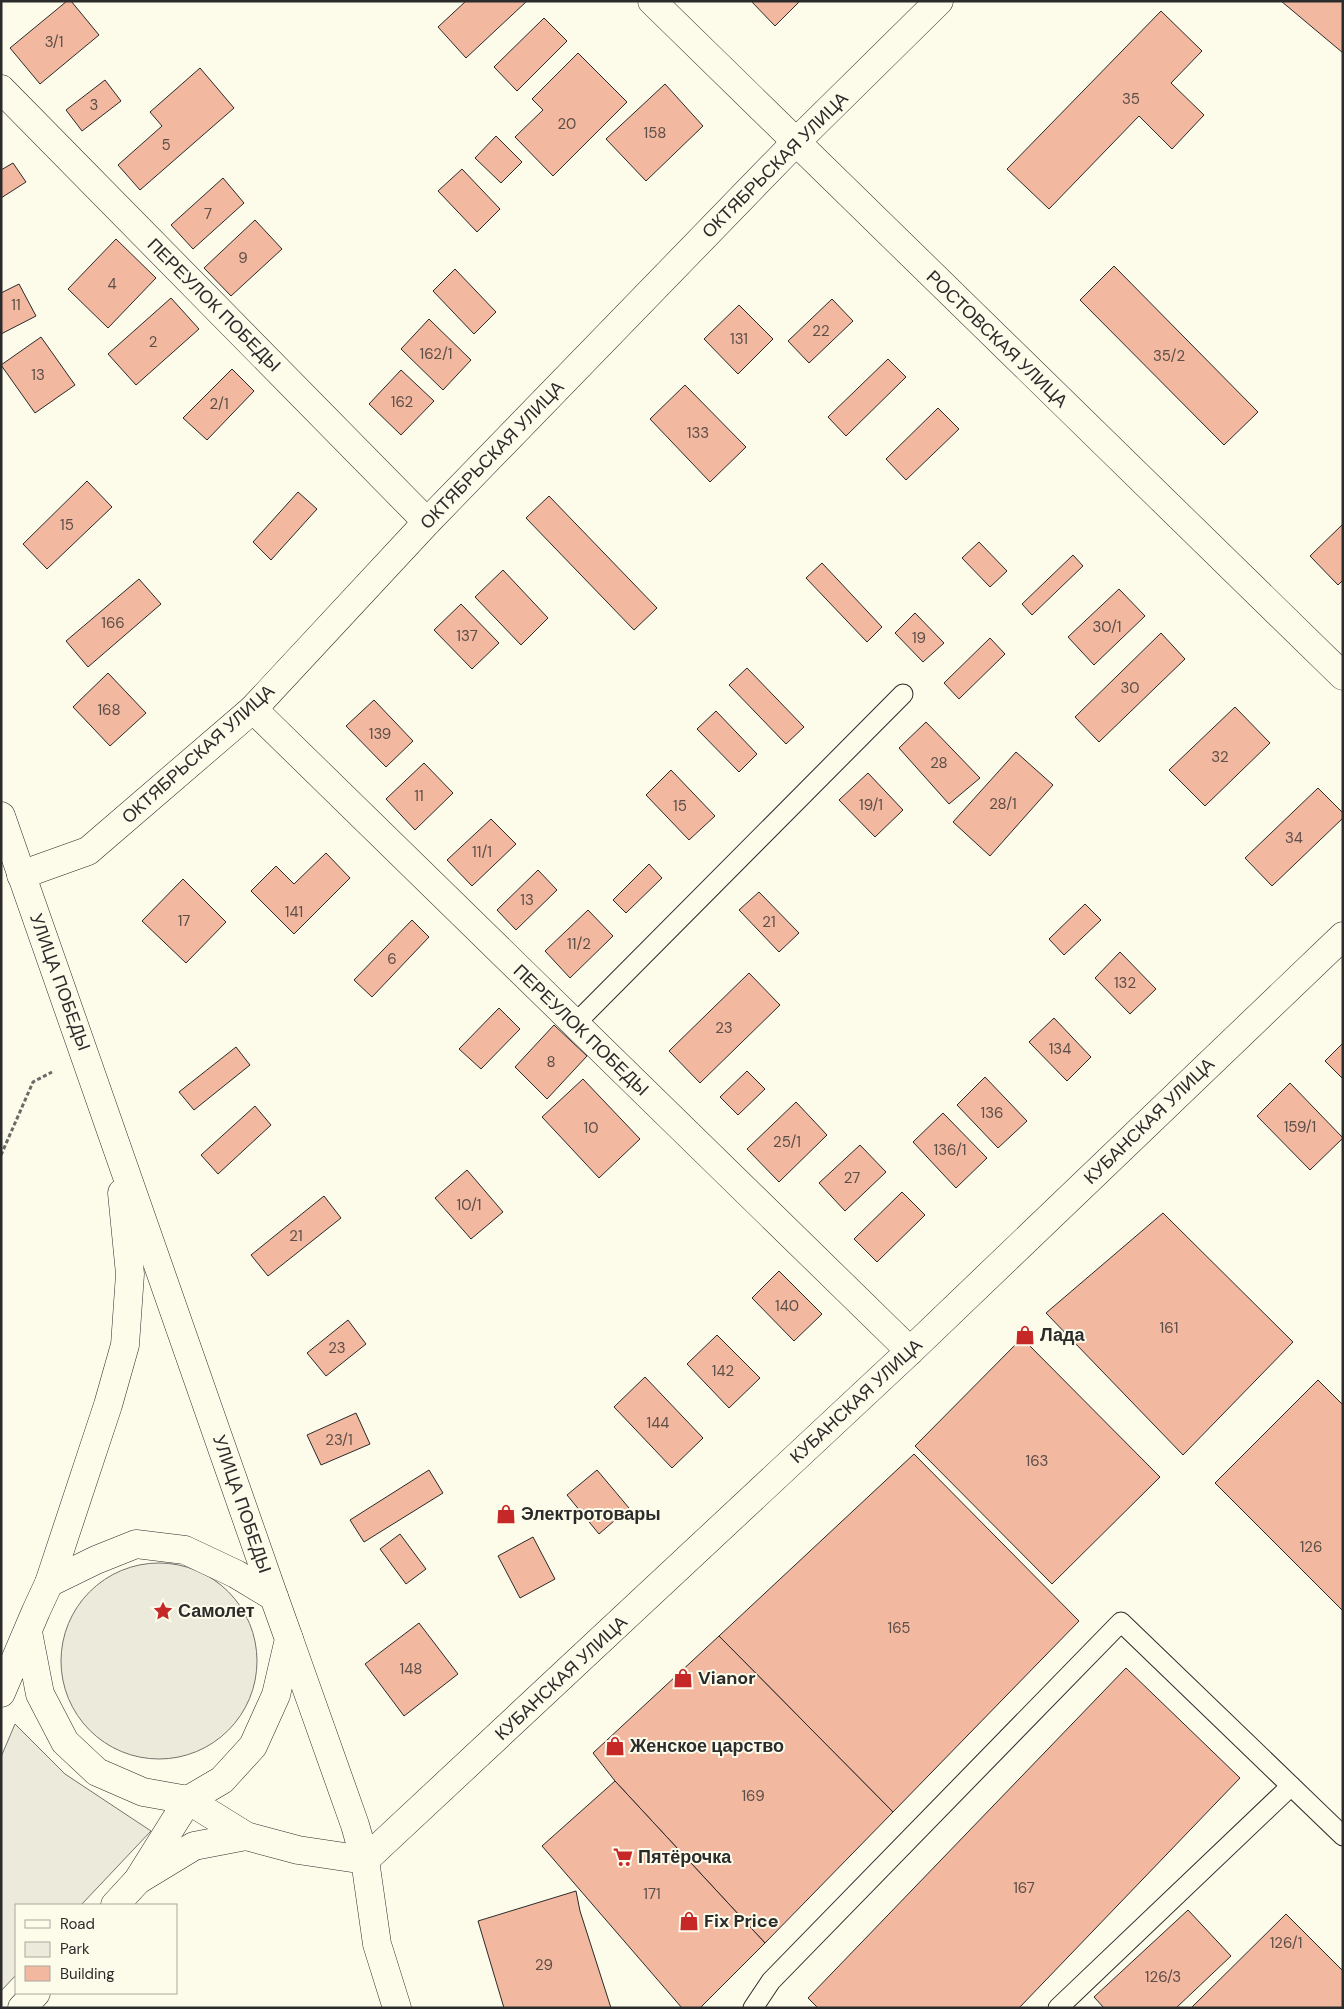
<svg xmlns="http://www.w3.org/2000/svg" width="1344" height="2009" font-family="'DM Sans',sans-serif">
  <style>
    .green { fill: #ecebdb; stroke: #74746e }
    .building { fill: #f2b8a0; stroke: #2b2b2b }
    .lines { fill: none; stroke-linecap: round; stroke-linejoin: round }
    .service-casing { stroke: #2b2b2b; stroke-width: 21 }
    .minor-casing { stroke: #2b2b2b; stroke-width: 29 }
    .tertiary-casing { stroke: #2b2b2b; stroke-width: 29 }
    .primary-casing { stroke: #2b2b2b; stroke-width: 29 }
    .path { stroke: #6a6964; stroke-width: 3; stroke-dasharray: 4 2.5; stroke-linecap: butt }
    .service { stroke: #fdfbea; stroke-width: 19 }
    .minor { stroke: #fdfbea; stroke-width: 28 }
    .tertiary { stroke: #fdfbea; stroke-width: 28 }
    .primary { stroke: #fdfbea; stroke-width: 28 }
    .labels { text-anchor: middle; stroke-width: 4; stroke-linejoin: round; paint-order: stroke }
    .number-label { font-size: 15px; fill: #5d4e48 }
    .street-label { font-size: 18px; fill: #2b2b2b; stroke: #fdfbea }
    .poi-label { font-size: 18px; font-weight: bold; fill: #2b2b2b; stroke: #fdfbea; text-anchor: start }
  </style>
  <rect width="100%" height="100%" fill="#fdfbea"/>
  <g class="green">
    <circle cx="159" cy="1661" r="98"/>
    <path d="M15 1724 65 1774 151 1831 81 1905H16V1975L1 1991V1757Z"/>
  </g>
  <g class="building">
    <path d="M67 1H71L99 35 40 84 10 48Z"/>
    <path d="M466 1H527L466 58 438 27Z"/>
    <path d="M751 1H800L775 26Z"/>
    <path d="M1281 1H1343V53Z"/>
    <path d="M1161 11 1202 51 1171 83 1204 115 1172 149 1139 116 1049 209 1007 169Z"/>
    <path d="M544 18 567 41 517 91 494 67Z"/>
    <path d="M578 53 627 102 553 176 515 137 543 110 532 99Z"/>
    <path d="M200 68 234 108 140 190 118 165 162 126 150 112Z"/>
    <path d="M105 80 121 101 82 131 66 110Z"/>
    <path d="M665 84 703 126 646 181 606 139Z"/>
    <path d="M496 136 522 162 501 183 475 158Z"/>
    <path d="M13 163 26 182 1 198V170Z"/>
    <path d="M462 169 500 209 477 232 438 191Z"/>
    <path d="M223 178 244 203 193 249 171 225Z"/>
    <path d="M255 220 282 249 231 296 204 268Z"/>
    <path d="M116 239 156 278 108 328 68 289Z"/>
    <path d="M1114 266 1258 412 1224 445 1080 300Z"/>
    <path d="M455 269 496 312 474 334 433 291Z"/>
    <path d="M19 284 36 316 1 334V293Z"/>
    <path d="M171 298 199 329 136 385 108 354Z"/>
    <path d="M832 299 853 321 809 363 788 341Z"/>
    <path d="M739 305 773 339 738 374 704 339Z"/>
    <path d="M429 319 471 360 443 390 401 349Z"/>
    <path d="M41 337 75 385 35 413 1 365Z"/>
    <path d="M888 359 906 377 846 436 828 417Z"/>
    <path d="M232 369 254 391 207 440 183 418Z"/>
    <path d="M401 370 434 401 401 435 369 404Z"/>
    <path d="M685 385 746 447 710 482 650 419Z"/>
    <path d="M938 408 959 429 906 480 886 459Z"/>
    <path d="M87 481 112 507 47 569 23 544Z"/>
    <path d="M298 492 317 509 271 560 253 542Z"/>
    <path d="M549 496 657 608 634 630 526 518Z"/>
    <path d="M1343 524V580L1338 585 1310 556Z"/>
    <path d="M979 542 1007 571 990 587 962 558Z"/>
    <path d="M1073 555 1083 566 1032 615 1022 604Z"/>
    <path d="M822 563 882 627 867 642 806 578Z"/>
    <path d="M503 570 548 618 521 645 475 597Z"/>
    <path d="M139 579 161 604 88 667 66 641Z"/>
    <path d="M1119 589 1145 616 1094 665 1068 637Z"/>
    <path d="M461 604 499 643 472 669 434 630Z"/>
    <path d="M915 613 944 643 923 662 895 633Z"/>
    <path d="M1161 633 1185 659 1099 742 1075 717Z"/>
    <path d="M990 638 1005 654 959 699 944 683Z"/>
    <path d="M747 668 804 727 786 744 729 685Z"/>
    <path d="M108 673 146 713 110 746 73 707Z"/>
    <path d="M374 700 413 741 386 767 346 726Z"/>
    <path d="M1235 707 1270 743 1205 806 1169 770Z"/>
    <path d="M716 711 757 754 739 772 697 729Z"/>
    <path d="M926 722 980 778 949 804 899 748Z"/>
    <path d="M1016 752 1053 785 990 856 953 822Z"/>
    <path d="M424 763 453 793 415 830 386 799Z"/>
    <path d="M671 770 715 816 689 840 646 795Z"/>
    <path d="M868 773 903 810 875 837 839 800Z"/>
    <path d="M1318 788 1343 813V818L1272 886 1245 858Z"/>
    <path d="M491 819 516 844 472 886 447 860Z"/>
    <path d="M326 853 350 878 294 934 251 891 276 866 294 884Z"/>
    <path d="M649 864 662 878 626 913 613 900Z"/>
    <path d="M538 870 557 890 516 930 497 910Z"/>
    <path d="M183 879 226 922 186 963 142 921Z"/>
    <path d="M759 892 799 933 779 952 739 910Z"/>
    <path d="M1085 904 1101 920 1064 955 1049 939Z"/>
    <path d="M588 910 613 936 570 978 545 951Z"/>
    <path d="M412 920 429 937 372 997 354 980Z"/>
    <path d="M1120 952 1156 989 1130 1014 1095 978Z"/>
    <path d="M749 973 780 1005 700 1083 669 1051Z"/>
    <path d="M499 1008 520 1029 481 1069 459 1049Z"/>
    <path d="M1054 1018 1091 1057 1067 1081 1029 1042Z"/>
    <path d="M554 1025 587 1056 547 1099 515 1067Z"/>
    <path d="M1343 1043V1079L1325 1061Z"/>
    <path d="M236 1047 250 1065 194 1110 179 1092Z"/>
    <path d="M747 1071 765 1089 738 1115 720 1097Z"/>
    <path d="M985 1077 1027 1121 998 1148 957 1105Z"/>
    <path d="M583 1079 640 1139 599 1178 542 1117Z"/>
    <path d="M1290 1083 1343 1138 1310 1170 1257 1116Z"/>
    <path d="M796 1102 827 1135 779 1182 747 1149Z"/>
    <path d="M255 1106 271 1125 218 1174 201 1155Z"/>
    <path d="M943 1113 987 1158 956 1188 913 1142Z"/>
    <path d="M860 1145 886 1172 845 1211 819 1183Z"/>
    <path d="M467 1170 503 1212 471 1239 435 1198Z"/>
    <path d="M902 1192 925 1215 877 1262 854 1239Z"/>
    <path d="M324 1196 341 1218 268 1276 251 1255Z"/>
    <path d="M1163 1213 1293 1342 1183 1455 1046 1313Z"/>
    <path d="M779 1271 822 1314 794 1341 752 1298Z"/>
    <path d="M348 1320 366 1344 326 1376 307 1353Z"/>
    <path d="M717 1335 760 1378 729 1408 687 1364Z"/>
    <path d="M1022 1338 1160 1477 1052 1584 915 1446Z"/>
    <path d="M645 1377 703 1438 672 1468 614 1407Z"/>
    <path d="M1318 1380 1343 1405V1611L1215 1483Z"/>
    <path d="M356 1413 370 1444 321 1465 307 1435Z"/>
    <path d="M914 1454 1079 1621 893 1812 719 1636Z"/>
    <path d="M429 1470 443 1493 364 1542 350 1520Z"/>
    <path d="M597 1470 629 1508 599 1534 567 1495Z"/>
    <path d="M400 1534 426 1569 406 1584 380 1549Z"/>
    <path d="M533 1537 555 1579 520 1598 498 1556Z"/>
    <path d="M419 1623 458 1674 404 1716 365 1664Z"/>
    <path d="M719 1636 893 1812 765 1943 615 1781 593 1753Z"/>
    <path d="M1126 1668 1240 1778 1019 2008H818L808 1998Z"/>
    <path d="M615 1781 765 1943 700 2008H682L542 1846Z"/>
    <path d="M576 1891 580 1911 611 2008H504L478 1921Z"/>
    <path d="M1188 1910 1231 1956 1176 2008H1104L1094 1997Z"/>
    <path d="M1286 1914 1343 1971V2008H1191Z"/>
  </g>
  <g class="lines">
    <defs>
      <g id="service">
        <path d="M575 1024 903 694"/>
        <path d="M753 2008 771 1981 1121 1622 1343 1836"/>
        <path d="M1058 2008 1291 1786"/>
      </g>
      <g id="minor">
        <path d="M652 1 1343 676"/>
        <path d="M1 89 427 522"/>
        <path d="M253 709 910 1351"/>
        <path d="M21 875 88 851 253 709 427 522 795 143 939 1"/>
        <path d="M365 1860 910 1351 1343 936"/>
      </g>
      <g id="tertiary">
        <path d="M1 816 274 1597"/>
        <path d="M49 1583 108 1405 125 1345 130 1274 122 1193"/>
        <path d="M289 1639 355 1825 365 1860 377 1944 397 2008"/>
        <path d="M188 1800 246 1836 298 1850 365 1860"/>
        <path d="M138 1880 194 1846 246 1836"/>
      </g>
      <g id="primary">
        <path d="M1 1693 36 1611 49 1583 96 1560 136 1544 185 1550 236 1574 274 1597 289 1639 276 1695 253 1746 222 1780 188 1800 143 1792 97 1772 65 1742 40 1694 28 1632"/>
        <path d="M115 1905 138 1880 188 1800"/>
        <path d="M22 2008 36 1993"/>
      </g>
    </defs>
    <use href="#service" class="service-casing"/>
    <use href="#minor" class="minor-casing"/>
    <use href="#tertiary" class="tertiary-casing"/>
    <use href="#primary" class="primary-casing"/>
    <path class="path" d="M1 1155 33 1082 52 1072"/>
    <use href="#service" class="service"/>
    <use href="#minor" class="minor"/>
    <use href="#tertiary" class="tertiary"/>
    <use href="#primary" class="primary"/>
  </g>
  <defs>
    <symbol id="shop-bare" viewBox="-9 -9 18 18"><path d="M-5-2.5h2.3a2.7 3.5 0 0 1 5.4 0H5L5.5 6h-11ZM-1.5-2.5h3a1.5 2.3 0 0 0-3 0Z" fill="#c62828" stroke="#fdfbea" stroke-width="2.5" paint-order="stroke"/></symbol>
    <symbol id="sight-bare" viewBox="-9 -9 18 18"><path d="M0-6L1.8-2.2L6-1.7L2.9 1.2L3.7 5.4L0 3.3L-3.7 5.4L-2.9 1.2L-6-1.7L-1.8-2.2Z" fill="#c62828" stroke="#fdfbea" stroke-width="2.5" paint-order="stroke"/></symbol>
    <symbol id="supermarket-bare" viewBox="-9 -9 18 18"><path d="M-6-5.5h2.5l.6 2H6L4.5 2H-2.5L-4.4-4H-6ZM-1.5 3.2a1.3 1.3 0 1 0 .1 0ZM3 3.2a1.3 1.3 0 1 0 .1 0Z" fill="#c62828" stroke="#fdfbea" stroke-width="2.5" paint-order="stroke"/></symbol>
  </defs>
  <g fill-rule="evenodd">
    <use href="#shop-bare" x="1011" y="1321" width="28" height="28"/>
    <use href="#shop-bare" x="492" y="1500" width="28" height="28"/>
    <use href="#sight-bare" x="149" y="1597" width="28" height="28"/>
    <use href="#shop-bare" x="669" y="1664" width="28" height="28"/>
    <use href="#shop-bare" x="601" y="1732" width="28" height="28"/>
    <use href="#supermarket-bare" x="609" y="1843" width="28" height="28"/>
    <use href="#shop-bare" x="675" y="1907" width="28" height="28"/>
  </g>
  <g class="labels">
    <g class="number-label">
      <text x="54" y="47">3/1</text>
      <text x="1131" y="104">35</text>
      <text x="94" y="110">3</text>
      <text x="567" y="129">20</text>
      <text x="655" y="138">158</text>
      <text x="166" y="150">5</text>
      <text x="208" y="219">7</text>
      <text x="243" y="263">9</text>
      <text x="112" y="289">4</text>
      <text x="16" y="310">11</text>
      <text x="821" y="336">22</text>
      <text x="739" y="344">131</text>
      <text x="153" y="347">2</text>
      <text x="436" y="359">162/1</text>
      <text x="1169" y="361">35/2</text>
      <text x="38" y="380">13</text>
      <text x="402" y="407">162</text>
      <text x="219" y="409">2/1</text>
      <text x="698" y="438">133</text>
      <text x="67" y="530">15</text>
      <text x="113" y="628">166</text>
      <text x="1107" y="632">30/1</text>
      <text x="467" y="641">137</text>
      <text x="919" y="643">19</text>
      <text x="1130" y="693">30</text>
      <text x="109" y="715">168</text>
      <text x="380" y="739">139</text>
      <text x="1220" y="762">32</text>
      <text x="939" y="768">28</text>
      <text x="419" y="801">11</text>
      <text x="1003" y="809">28/1</text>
      <text x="871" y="810">19/1</text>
      <text x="680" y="811">15</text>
      <text x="1294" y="843">34</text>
      <text x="482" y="857">11/1</text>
      <text x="527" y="905">13</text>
      <text x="294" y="917">141</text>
      <text x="184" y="926">17</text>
      <text x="769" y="927">21</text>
      <text x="579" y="949">11/2</text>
      <text x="392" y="964">6</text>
      <text x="1125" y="988">132</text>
      <text x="724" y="1033">23</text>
      <text x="1060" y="1054">134</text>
      <text x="551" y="1067">8</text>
      <text x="992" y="1118">136</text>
      <text x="1300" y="1132">159/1</text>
      <text x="591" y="1133">10</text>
      <text x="787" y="1147">25/1</text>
      <text x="950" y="1155">136/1</text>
      <text x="852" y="1183">27</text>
      <text x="469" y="1210">10/1</text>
      <text x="296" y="1241">21</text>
      <text x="787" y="1311">140</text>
      <text x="1169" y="1333">161</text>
      <text x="337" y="1353">23</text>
      <text x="723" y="1376">142</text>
      <text x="658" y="1428">144</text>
      <text x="339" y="1445">23/1</text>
      <text x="1037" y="1466">163</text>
      <text x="1311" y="1552">126</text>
      <text x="899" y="1633">165</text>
      <text x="411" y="1674">148</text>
      <text x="753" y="1801">169</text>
      <text x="1024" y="1893">167</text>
      <text x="652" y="1899">171</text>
      <text x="1286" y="1948">126/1</text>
      <text x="544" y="1970">29</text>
      <text x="1163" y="1982">126/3</text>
    </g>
    <g class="street-label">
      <text transform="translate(775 165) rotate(-45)" y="6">ОКТЯБРЬСКАЯ УЛИЦА</text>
      <text transform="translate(214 305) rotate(45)" y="6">ПЕРЕУЛОК ПОБЕДЫ</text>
      <text transform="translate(997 339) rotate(44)" y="6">РОСТОВСКАЯ УЛИЦА</text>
      <text transform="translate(492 455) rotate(-46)" y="6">ОКТЯБРЬСКАЯ УЛИЦА</text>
      <text transform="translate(198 754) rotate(-42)" y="6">ОКТЯБРЬСКАЯ УЛИЦА</text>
      <text transform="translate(60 982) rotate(70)" y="6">УЛИЦА ПОБЕДЫ</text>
      <text transform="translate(581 1030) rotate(44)" y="6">ПЕРЕУЛОК ПОБЕДЫ</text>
      <text transform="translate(1149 1121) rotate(-44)" y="6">КУБАНСКАЯ УЛИЦА</text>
      <text transform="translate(856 1401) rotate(-43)" y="6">КУБАНСКАЯ УЛИЦА</text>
      <text transform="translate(242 1504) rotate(71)" y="6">УЛИЦА ПОБЕДЫ</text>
      <text transform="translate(561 1678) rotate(-43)" y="6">КУБАНСКАЯ УЛИЦА</text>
    </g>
    <g class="poi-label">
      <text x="1040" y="1341">Лада</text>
      <text x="521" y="1520">Электротовары</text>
      <text x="178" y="1617">Самолет</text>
      <text x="698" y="1684">Vianor</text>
      <text x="630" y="1752">Женское царство</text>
      <text x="638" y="1863">Пятёрочка</text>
      <text x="704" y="1927">Fix Price</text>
    </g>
  </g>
  <rect width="1344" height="2009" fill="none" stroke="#2b2b2b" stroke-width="5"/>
  <rect x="15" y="1904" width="162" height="90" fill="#fdfbea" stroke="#a9a89e"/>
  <rect x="25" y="1920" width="25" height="8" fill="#fdfbea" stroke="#a9a89e"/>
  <text x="60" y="1929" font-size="15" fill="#2b2b2b">Road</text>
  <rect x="25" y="1942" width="25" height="15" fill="#ecebdb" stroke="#a9a89e"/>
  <text x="60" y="1954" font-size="15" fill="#2b2b2b">Park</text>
  <rect x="25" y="1966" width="25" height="15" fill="#f2b8a0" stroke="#a9a89e"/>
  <text x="60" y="1979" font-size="15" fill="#2b2b2b">Building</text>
</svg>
